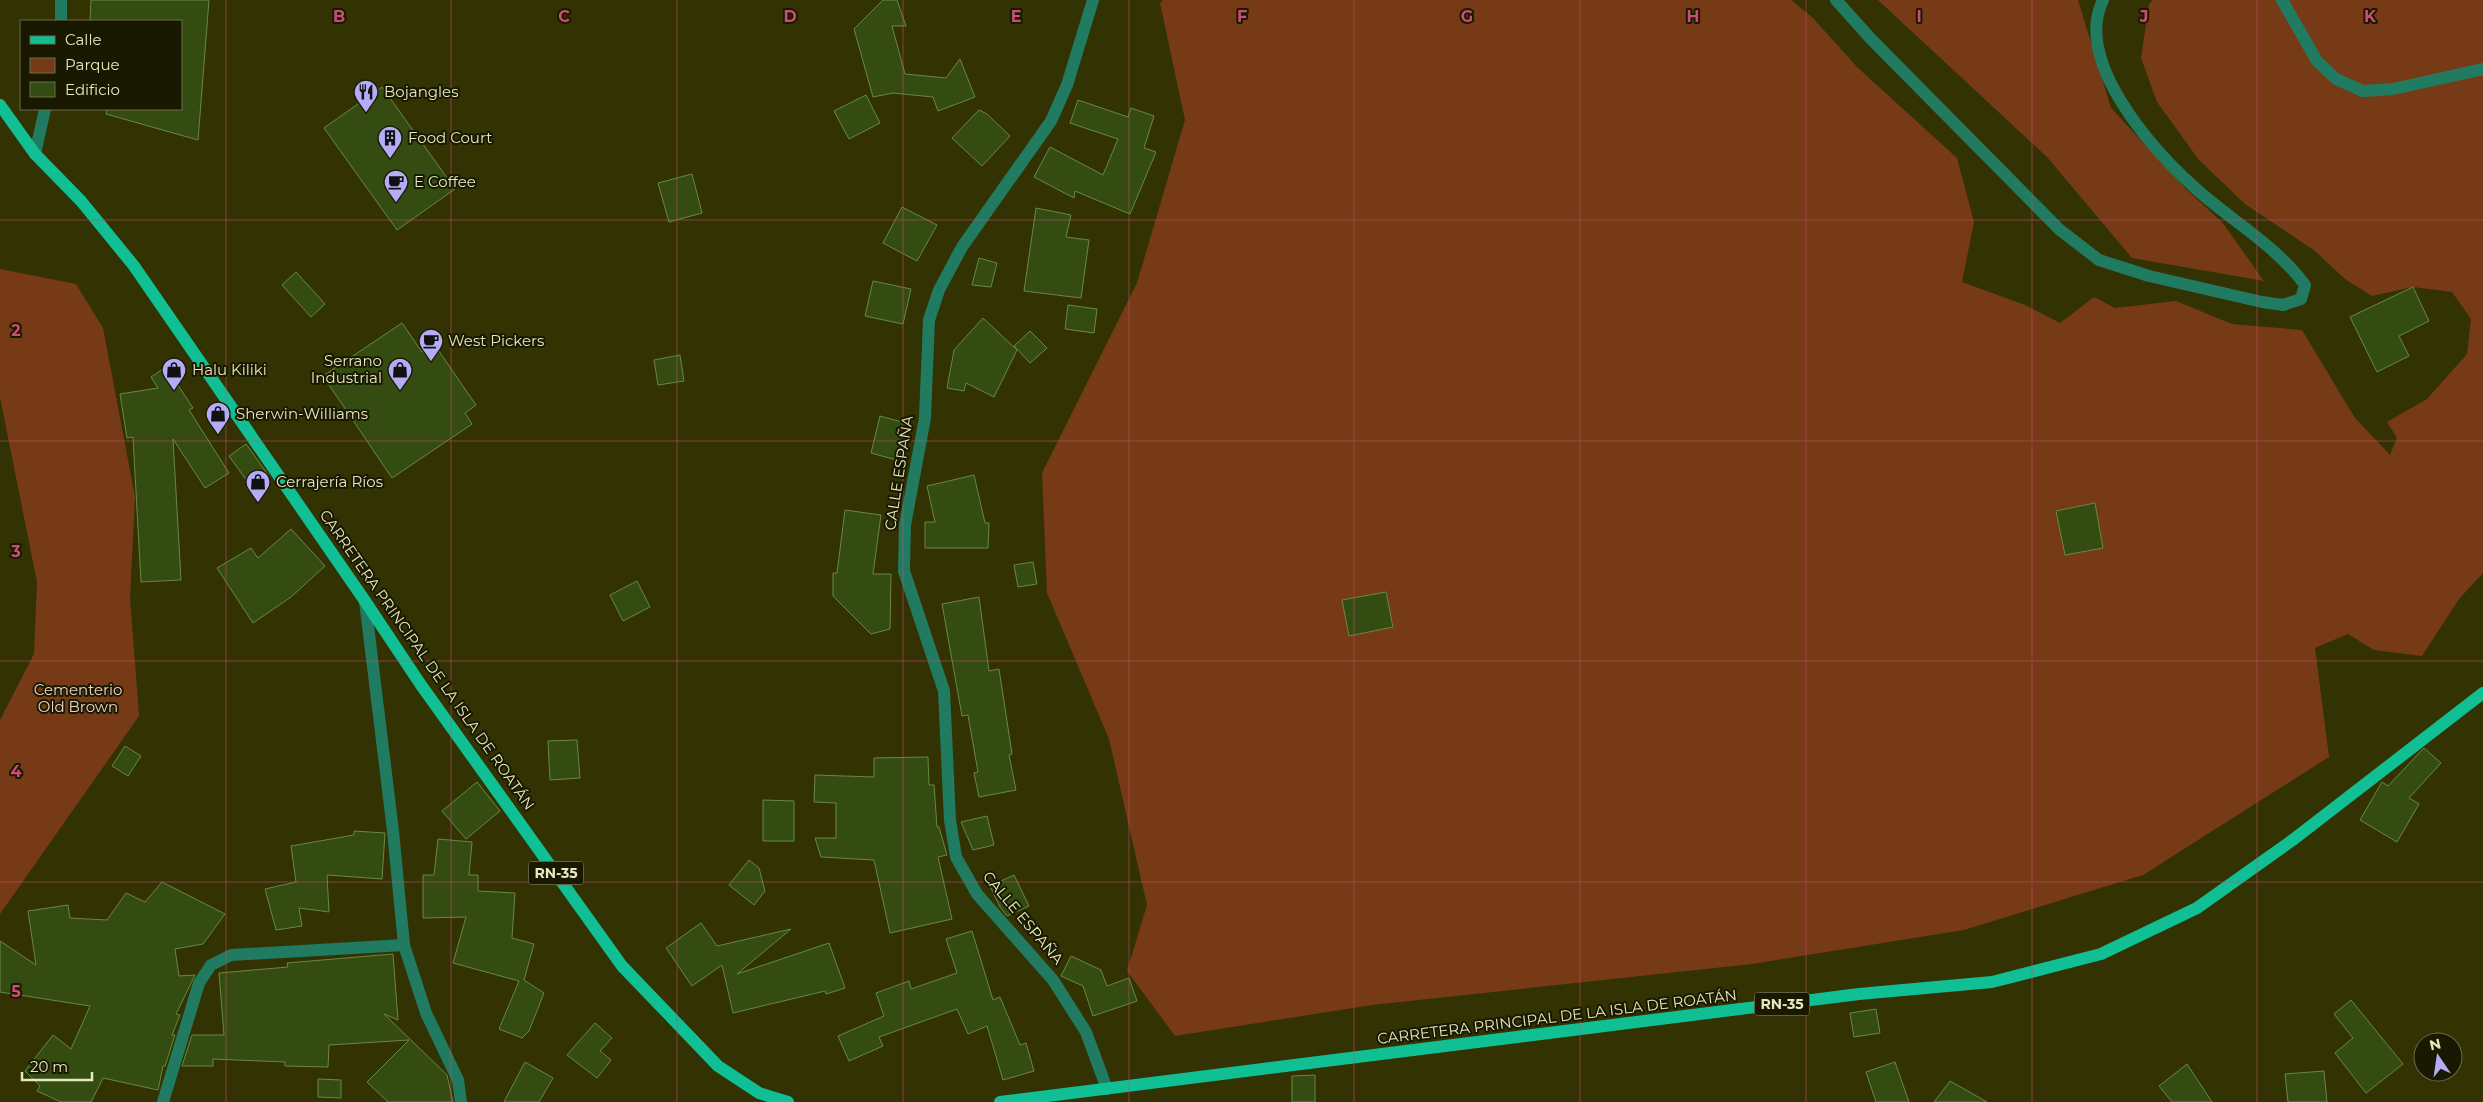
<svg xmlns="http://www.w3.org/2000/svg" width="2483" height="1102" font-family="Montserrat,sans-serif">
  <style>
    .green { fill: #763b16 }
    .building { fill: #344c11; stroke: #688940 }
    .lines { fill: none; stroke-linecap: round; stroke-linejoin: round }
    .minor { stroke: #217b61; stroke-width: 12 }
    .primary { stroke: #10bf94; stroke-width: 12 }
    .grid { fill: none; stroke: #cb4c74; stroke-width: 1; stroke-opacity: 0.55 }
    .labels { text-anchor: middle; stroke-width: 4; stroke-linejoin: round; paint-order: stroke }
    .shield { fill: #191901; stroke: #a8aa86; stroke-width: 1 }
    .shield-label { font-size: 14px; font-weight: bold; fill: #e6e8bf }
    .poi-label { font-size: 15px; fill: #e6e8bf; stroke: #191901; text-anchor: start }
    .street-label { font-size: 15px; fill: #e6e8bf; stroke: #191901 }
    .park-label { font-size: 15px; fill: #ecd2c4; stroke: #191901 }
    .grid-label { font-size: 16px; text-anchor: middle; font-weight: bold; fill: #cb4c74; stroke: #191901; stroke-width: 4; stroke-linejoin: round; paint-order: stroke }
  </style>
  <rect width="100%" height="100%" fill="#333202"/>
  <g class="green">
    <path d="M1163 0H1791L1813 18 1857 67 1957 158 1974 222 1962 282 2025 305 2060 323 2094 297 2115 308 2176 301 2232 324 2302 330 2355 418 2390 455 2397 438 2387 422 2427 399 2467 354 2471 319 2452 292 2413 287 2372 296 2345 279 2315 251 2245 204 2199 160 2157 102 2141 58 2149 4 2153 0H2483V573L2459 599 2422 656 2374 650 2348 634 2315 648 2329 757 2143 875 1964 930 1752 964 1372 1005 1175 1036 1127 971 1147 905 1109 739 1047 593 1042 473 1137 283 1185 120 1160 3Z"/>
    <path d="M1878 0H2078L2111 108 2186 189 2222 222 2264 281 2132 258 2047 157Z"/>
    <path d="M0 269 76 284 103 328 135 497 130 598 139 716 0 914V720L34 654 37 582 0 397Z"/>
  </g>
  <g class="building">
    <path d="M91 0H209L198 140 106 114 107 109H181V21H90Z"/>
    <path d="M883 0H897L906 26H892L905 74 946 78 960 59 975 97 938 111 933 97 893 93 873 97 854 29Z"/>
    <path d="M382 87 455 189 397 230 324 128Z"/>
    <path d="M866 95 880 123 849 139 834 111Z"/>
    <path d="M1078 100 1128 117 1131 108 1154 116 1144 148 1156 152 1130 214 1075 191 1074 198 1034 177 1050 147 1103 175 1118 139 1070 123Z"/>
    <path d="M979 110 987 114 1010 136 982 166 952 138Z"/>
    <path d="M692 174 702 213 669 222 658 183Z"/>
    <path d="M902 207 937 225 917 261 883 243Z"/>
    <path d="M1036 208 1071 215 1066 237 1089 240 1081 298 1024 291Z"/>
    <path d="M979 258 997 263 991 287 972 285Z"/>
    <path d="M296 272 325 304 311 317 282 285Z"/>
    <path d="M873 281 911 289 903 324 865 316Z"/>
    <path d="M2413 287 2429 321 2399 336 2409 356 2377 372 2350 317Z"/>
    <path d="M1068 305 1097 309 1094 333 1065 329Z"/>
    <path d="M983 318 1017 350 994 397 966 383 964 391 947 388 954 350Z"/>
    <path d="M402 323 422 352 434 344 476 405 465 413 472 424 392 478 323 376Z"/>
    <path d="M1030 331 1047 348 1030 363 1014 346Z"/>
    <path d="M680 355 684 381 658 385 654 360Z"/>
    <path d="M166 367 193 408 189 410 229 473 205 488 173 439 181 580 141 582 133 437 127 438 120 394 158 388 151 377Z"/>
    <path d="M880 416 909 424 900 461 871 453Z"/>
    <path d="M246 444 269 476 252 488 229 456Z"/>
    <path d="M974 475 985 523H989L988 548H925V522H935L927 486Z"/>
    <path d="M2095 503 2103 548 2065 555 2056 511Z"/>
    <path d="M845 510 881 515 873 574H891L890 629 871 634 833 596V573H837Z"/>
    <path d="M291 529 325 566 291 597 253 623 217 568 251 548 258 558Z"/>
    <path d="M1033 562 1037 584 1018 587 1014 565Z"/>
    <path d="M637 581 650 607 623 621 610 595Z"/>
    <path d="M1386 592 1393 627 1349 636 1342 600Z"/>
    <path d="M979 597 989 671 999 669 1012 754 1009 755 1016 790 979 797 974 773 978 772 968 715 962 716 942 604Z"/>
    <path d="M577 740 580 778 550 780 548 741Z"/>
    <path d="M125 746 141 756 128 776 112 766Z"/>
    <path d="M2424 748 2441 763 2409 798 2419 804 2397 842 2360 820 2382 782 2388 786Z"/>
    <path d="M928 757 929 785H934L937 827H939L947 855 938 857 952 919 890 933 874 860 821 857 815 838H836V803L814 802 815 775 874 777V758Z"/>
    <path d="M477 782 500 811 466 839 442 811Z"/>
    <path d="M763 800 794 801V841H763Z"/>
    <path d="M987 816 994 845 973 850 961 822Z"/>
    <path d="M354 831 385 833 382 879 327 875 329 912 299 908 302 926 276 930 265 889 296 882 291 846 354 835Z"/>
    <path d="M438 839 472 842 469 875H478V891L515 893 512 938 534 944 524 980 544 993 529 1031 522 1038 499 1029 519 981 453 963 466 917 423 918V875H434Z"/>
    <path d="M749 860 759 868 765 891 754 905 729 885Z"/>
    <path d="M1014 875 1029 906 1007 916 1000 907 990 886Z"/>
    <path d="M162 882 225 914 203 944 175 949 179 976 195 975 176 1014 180 1015 172 1035H175L165 1066H163L158 1090 103 1078 91 1102H61L37 1091 40 1086 25 1071 53 1035 71 1049 90 1006 0 992V941L36 965 28 911 68 905 70 918 107 920 126 893 145 902Z"/>
    <path d="M701 923 717 946 791 929 737 974 829 943 845 988 826 994 825 991 733 1013 722 965 692 986 666 948Z"/>
    <path d="M972 931 993 1000 1000 997 1020 1045 1026 1043 1034 1071 1003 1080 987 1026 968 1034 957 1009 879 1037 883 1046 849 1061 838 1036 884 1016 876 993 909 981 911 989 957 973 946 939Z"/>
    <path d="M393 954 398 1020 384 1014 447 1075 453 1102H388L367 1082 409 1040 329 1045 328 1067 285 1066V1062L213 1059V1066H182L192 1035H224L219 973 288 967 287 963Z"/>
    <path d="M1071 956 1101 970 1107 986 1129 978 1137 1001 1093 1016 1083 986 1061 976Z"/>
    <path d="M2351 1000 2403 1064 2366 1093 2335 1053 2353 1038 2334 1014Z"/>
    <path d="M1876 1009 1880 1033 1854 1037 1850 1013Z"/>
    <path d="M595 1023 612 1038 600 1051 611 1060 597 1078 567 1055Z"/>
    <path d="M525 1062 553 1078 539 1102H504Z"/>
    <path d="M1895 1062 1909 1102H1876L1866 1072Z"/>
    <path d="M2187 1064 2212 1102H2172L2159 1086Z"/>
    <path d="M2324 1071 2327 1102H2288L2285 1074Z"/>
    <path d="M1315 1075V1102H1292V1076Z"/>
    <path d="M318 1079 341 1080V1098L318 1097Z"/>
    <path d="M1950 1081 1987 1102H1934Z"/>
  </g>
  <g class="lines">
    <g class="minor">
      <path d="M1093 0 1067 85 1051 121 962 247 939 290 929 320 925 418 905 525 904 571 944 691 950 820 956 857 977 894 1053 980 1086 1032 1107 1089"/>
      <path d="M1836 0 1871 39 2060 230 2099 260 2149 276 2262 302 2283 305 2301 299 2305 285C2276 245 2230 220 2194 187 2152 149 2073 61 2103 0"/>
      <path d="M2282 0 2317 61 2336 79 2363 91 2393 89 2483 69"/>
      <path d="M61 21V0"/>
      <path d="M35 154 45 109"/>
      <path d="M365 601 393 831 404 945 426 1013 458 1080 461 1102"/>
      <path d="M163 1102 199 983 211 965 231 955 404 945"/>
    </g>
    <g class="primary">
      <path d="M0 105 35 154 81 201 134 266 365 601 421 685 622 966 718 1066 759 1093 788 1102"/>
      <path d="M1000 1102 1859 994 1992 982 2101 954 2197 908 2294 839 2483 693"/>
    </g>
  </g>
  <path class="grid" d="M226 0V1102M451 0V1102M677 0V1102M903 0V1102M1129 0V1102M1354 0V1102M1580 0V1102M1806 0V1102M2032 0V1102M2257 0V1102M0 220H2483M0 441H2483M0 661H2483M0 882H2483"/>
  <defs>
    <symbol id="restaurant-pin" viewBox="-11 -11 22 30"><path d="M0 17L-7.5 6A9.5 9.5 0 1 1 7.5 6Z" fill="#b5acf8" stroke="#191901"/><path d="M-5-6h1v4h1v-4h1v4h1v-4h1v5L-1.5 .5V6h-2V.5L-5-1ZM5-6V6H3V1.5H1.5Q1.5-4 5-6Z" fill="#111"/></symbol>
    <symbol id="building-pin" viewBox="-11 -11 22 30"><path d="M0 17L-7.5 6A9.5 9.5 0 1 1 7.5 6Z" fill="#b5acf8" stroke="#191901"/><path d="M-4-6H4V6H1V3H-1V6H-4ZM-2.5-4.3h1.7v1.8h-1.7ZM.8-4.3h1.7v1.8H.8ZM-2.5-1h1.7V.8h-1.7ZM.8-1h1.7V.8H.8Z" fill="#111"/></symbol>
    <symbol id="cafe-pin" viewBox="-11 -11 22 30"><path d="M0 17L-7.5 6A9.5 9.5 0 1 1 7.5 6Z" fill="#b5acf8" stroke="#191901"/><path d="M-5.5-4.5H6V0H3Q3 3.5 0 3.5H-2.5Q-5.5 3.5-5.5 0ZM3-3.2v2h1.7v-2ZM-6 4.5H4V6H-6Z" fill="#111"/></symbol>
    <symbol id="shop-pin" viewBox="-11 -11 22 30"><path d="M0 17L-7.5 6A9.5 9.5 0 1 1 7.5 6Z" fill="#b5acf8" stroke="#191901"/><path d="M-5-2.5h2.3a2.7 3.5 0 0 1 5.4 0H5L5.5 6h-11ZM-1.5-2.5h3a1.5 2.3 0 0 0-3 0Z" fill="#111"/></symbol>
  </defs>
  <g fill-rule="evenodd">
    <use href="#restaurant-pin" x="352" y="78" width="28" height="38"/>
    <use href="#building-pin" x="376" y="124" width="28" height="38"/>
    <use href="#cafe-pin" x="382" y="168" width="28" height="38"/>
    <use href="#cafe-pin" x="417" y="327" width="28" height="38"/>
    <use href="#shop-pin" x="160" y="356" width="28" height="38"/>
    <use href="#shop-pin" x="386" y="356" width="28" height="38"/>
    <use href="#shop-pin" x="204" y="400" width="28" height="38"/>
    <use href="#shop-pin" x="244" y="468" width="28" height="38"/>
  </g>
  <g class="labels">
    <g class="shield">
      <rect x="528.5" y="861.5" width="55" height="23" rx="4"/>
      <rect x="1754.5" y="992.5" width="55" height="23" rx="4"/>
    </g>
    <g class="shield-label">
      <text x="556" y="878">RN-35</text>
      <text x="1782" y="1009">RN-35</text>
    </g>
    <g class="poi-label">
      <text x="384" y="97">Bojangles</text>
      <text x="408" y="143">Food Court</text>
      <text x="414" y="187">E Coffee</text>
      <text x="448" y="346">West Pickers</text>
      <text x="382" y="366" text-anchor="end">Serrano<tspan x="382" dy="17">Industrial</tspan></text>
      <text x="192" y="375">Halu Kiliki</text>
      <text x="236" y="419">Sherwin-Williams</text>
      <text x="276" y="487">Cerrajería Ríos</text>
    </g>
    <g class="street-label">
      <text transform="translate(899 473) rotate(-81)" y="5">CALLE ESPAÑA</text>
      <text transform="translate(427 660) rotate(55)" y="5">CARRETERA PRINCIPAL DE LA ISLA DE ROATÁN</text>
      <text transform="translate(1023 918) rotate(50)" y="5">CALLE ESPAÑA</text>
      <text transform="translate(1557 1017) rotate(-7)" y="5">CARRETERA PRINCIPAL DE LA ISLA DE ROATÁN</text>
    </g>
    <g class="park-label">
      <text x="78" y="695">Cementerio<tspan x="78" dy="17">Old Brown</tspan></text>
    </g>
  </g>
  <g class="grid-label">
    <text x="339" y="22">B</text>
    <text x="564" y="22">C</text>
    <text x="790" y="22">D</text>
    <text x="1016" y="22">E</text>
    <text x="1242" y="22">F</text>
    <text x="1467" y="22">G</text>
    <text x="1693" y="22">H</text>
    <text x="1919" y="22">I</text>
    <text x="2144" y="22">J</text>
    <text x="2370" y="22">K</text>
    <text x="16" y="336">2</text>
    <text x="16" y="557">3</text>
    <text x="16" y="777">4</text>
    <text x="16" y="997">5</text>
  </g>
  <rect x="20" y="20" width="162" height="90" fill="#191901" stroke="#6b6c4d"/>
  <rect x="30" y="36" width="25" height="8" fill="#10bf94" stroke="#6b6c4d"/>
  <text x="65" y="45" font-size="15" fill="#e6e8bf">Calle</text>
  <rect x="30" y="58" width="25" height="15" fill="#763b16" stroke="#6b6c4d"/>
  <text x="65" y="70" font-size="15" fill="#e6e8bf">Parque</text>
  <rect x="30" y="82" width="25" height="15" fill="#344c11" stroke="#6b6c4d"/>
  <text x="65" y="95" font-size="15" fill="#e6e8bf">Edificio</text>
  <g transform="translate(2438 1057) rotate(347)"><circle r="24" fill="#191901" stroke="#6b6c4d"/>
  <path d="M0-4L9 19L0 12L-9 19Z" fill="#b5acf8"/>
  <text y="-8" font-size="14" font-weight="bold" text-anchor="middle" fill="#e6e8bf">N</text>
  </g>
  <path d="M22 1072v8h70v-8" fill="none" stroke="#e6e8bf" stroke-width="2.5"/>
  <text x="30" y="1072" font-size="15" fill="#e6e8bf" stroke="#191901" stroke-width="4" paint-order="stroke">20 m</text>
</svg>
